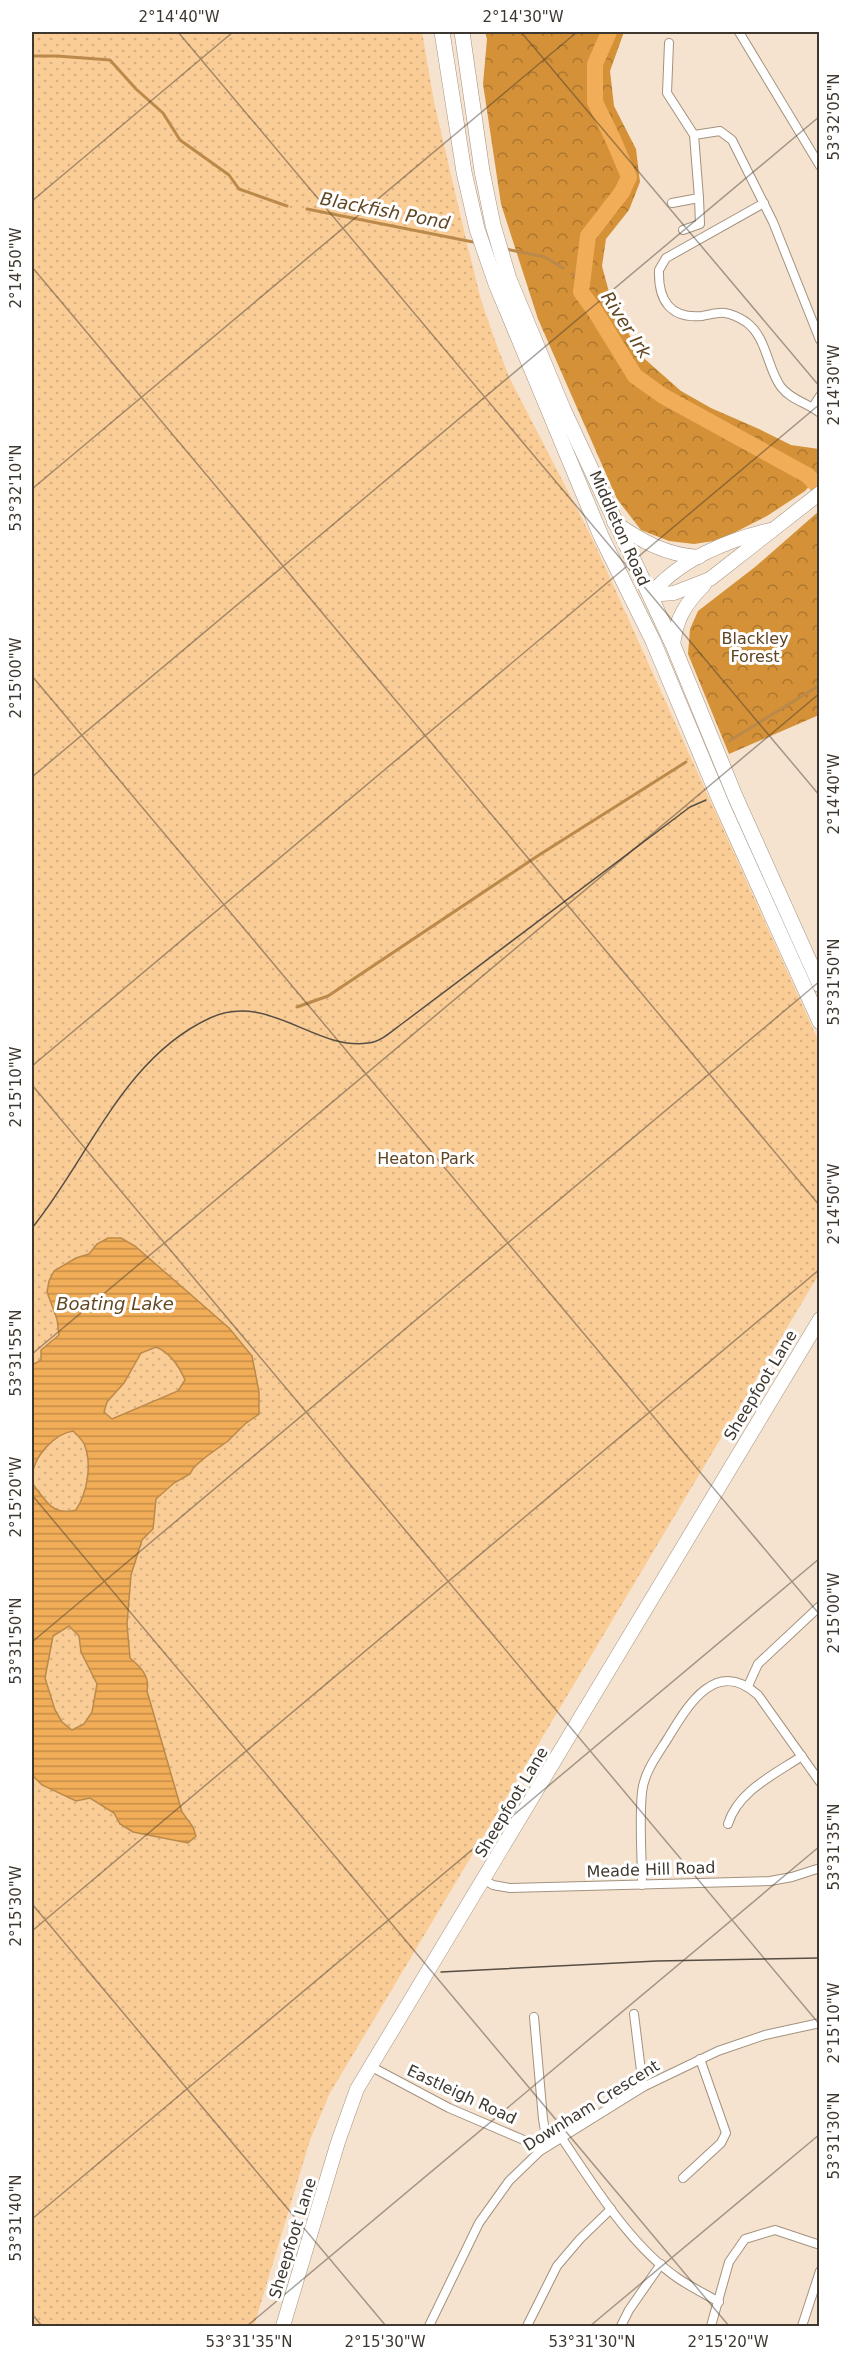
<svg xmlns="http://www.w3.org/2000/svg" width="851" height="2358" font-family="'DejaVu Sans',sans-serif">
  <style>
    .forest { fill: url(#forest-crowns) }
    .park { fill: url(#park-dots) }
    .water { fill: url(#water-rules); stroke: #bb8a4b; stroke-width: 1.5; fill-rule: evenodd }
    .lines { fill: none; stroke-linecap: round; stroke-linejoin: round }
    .stream { stroke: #bb8a4b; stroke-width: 3 }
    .river { stroke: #f1ad57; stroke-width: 16 }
    .street-casing { stroke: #a3927f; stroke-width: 10 }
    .primary-casing { stroke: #a3927f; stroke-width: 15 }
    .highway-casing { stroke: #a3927f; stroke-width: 16 }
    .street { stroke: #fff; stroke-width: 8 }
    .primary { stroke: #fff; stroke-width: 14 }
    .highway { stroke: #fff; stroke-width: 15 }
    .tram { stroke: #574f45; stroke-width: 1.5 }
    .ticks { fill: none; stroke: #3e372f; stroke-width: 1.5; stroke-opacity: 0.45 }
    .labels { text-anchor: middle; stroke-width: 6; stroke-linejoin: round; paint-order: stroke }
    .street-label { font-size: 16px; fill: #3e372f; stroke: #fff }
    .park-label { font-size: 16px; fill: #604320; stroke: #fff }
    .water-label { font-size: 18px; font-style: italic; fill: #634723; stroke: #fff }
    .neatline { fill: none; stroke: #3e372f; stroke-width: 2 }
    .ticks-label { font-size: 15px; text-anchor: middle; fill: #3e372f }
  </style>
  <defs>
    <pattern id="forest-crowns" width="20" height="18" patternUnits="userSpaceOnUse" patternTransform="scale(1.5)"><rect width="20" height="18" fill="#d49138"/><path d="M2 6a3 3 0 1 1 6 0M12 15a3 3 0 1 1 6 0" fill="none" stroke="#ad7730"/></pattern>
    <pattern id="park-dots" width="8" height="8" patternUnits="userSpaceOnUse" patternTransform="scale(1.5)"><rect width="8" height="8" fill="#facc96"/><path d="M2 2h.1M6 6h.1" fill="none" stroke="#d7b082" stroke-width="1.8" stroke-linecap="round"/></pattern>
    <pattern id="water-rules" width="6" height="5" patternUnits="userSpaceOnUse" patternTransform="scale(1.5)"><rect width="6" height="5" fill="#f1ad57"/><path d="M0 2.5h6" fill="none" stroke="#c58e48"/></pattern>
  </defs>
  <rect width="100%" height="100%" fill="#f6e3cf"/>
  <g class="forest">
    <path d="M485 32H624L610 71 614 106 636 149 640 182 629 210 606 239 602 266 609 292 638 353 681 391 711 408 759 429 791 445 819 449V475L805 491 767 516 720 540 694 544 669 541 641 530 617 499 538 319 501 204 483 84 487 39Z"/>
    <path d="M819 511V715L729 754 688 654 690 629 698 611 755 567Z"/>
  </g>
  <path class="park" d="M32 32H422L434 102 465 235 481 300 497 346 510 379 591 536 819 1042V1274L330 2093 310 2140 254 2326H32Z"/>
  <path class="water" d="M108 1238H121L135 1246 229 1328 252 1356 259 1392V1414L245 1424 228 1441 207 1456 194 1467 190 1474 174 1483 156 1499 153 1529 142 1540 131 1575 127 1624 130 1658C141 1667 150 1677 147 1691L182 1812 193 1827 196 1836 188 1843 133 1832 120 1824 114 1813 90 1798 76 1801 42 1785 32 1775V1483C46 1501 52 1516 76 1510 87 1493 92 1466 85 1446 83 1440 77 1435 73 1431 54 1434 34 1456 32 1476V1365L41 1360V1350L59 1335 57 1319 47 1292 49 1281 54 1271 76 1258 89 1254 97 1244ZM156 1347C171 1353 179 1366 185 1380L178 1391 112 1419 104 1412 107 1402 124 1383 141 1353ZM69 1626 79 1636 81 1652 97 1684 92 1712 84 1724 72 1730 62 1722 55 1710 45 1678 53 1636Z"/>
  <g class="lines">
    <g class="stream">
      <path d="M32 56H57L110 60 136 89 163 113 180 140 229 175 239 189 287 206"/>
      <path d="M307 209 473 242"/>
      <path d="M506 249 545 257 563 268"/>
      <path d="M572 274 582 280"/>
      <path d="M729 741 820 685"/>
      <path d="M297 1007 328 996 539 855 686 762"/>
    </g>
    <path class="river" d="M609 32 595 64V102L613 139 629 177 622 192 588 236 581 292 595 311 635 376 663 396 807 475 820 488"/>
    <defs>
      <g id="street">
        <path d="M739 32 820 166"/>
        <path d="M669 43 667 93 694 135 720 131 732 140 773 222 820 340"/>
        <path d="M672 203 699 198 694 135"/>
        <path d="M764 203 666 258 659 270C658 300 670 319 702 316 709 315 718 312 725 313 732 314 740 318 746 322 767 337 767 368 781 387 791 400 808 403 820 413"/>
        <path d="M683 230 700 224 699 198"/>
        <path d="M813 407 820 396"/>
        <path d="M748 1686 758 1664 820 1606"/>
        <path d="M728 1824C738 1791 775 1774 802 1756"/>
        <path d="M484 1880 493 1885 510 1888 770 1881 792 1877 820 1868"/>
        <path d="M642 1885C642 1854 639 1822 642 1792 644 1772 658 1754 668 1738 688 1705 716 1657 758 1695L820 1782"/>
        <path d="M634 2014 643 2087"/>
        <path d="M534 2017 543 2119 545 2131 552 2143"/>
        <path d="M370 2066 449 2108 526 2141 540 2151"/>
        <path d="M561 2137C594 2185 630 2246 679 2279 691 2287 705 2294 719 2302"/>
        <path d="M683 2178 721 2143 726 2133 700 2059"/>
        <path d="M429 2326 479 2223 509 2181 540 2151 643 2087 718 2051 765 2035 820 2023"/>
        <path d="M527 2326 557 2266 580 2239 611 2209"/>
        <path d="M621 2326 629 2310 661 2264"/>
        <path d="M711 2326 729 2262 745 2239 775 2230 820 2245"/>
        <path d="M802 2326 820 2271"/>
      </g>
      <g id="primary">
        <path d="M614 522C641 541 666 555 699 557"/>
        <path d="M650 595 674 593 710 579 820 493"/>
        <path d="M650 595C679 560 727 540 770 530"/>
        <path d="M673 645C676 619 685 604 704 585"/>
        <path d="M283 2326 338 2142 357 2089 820 1319"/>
      </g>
      <g id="highway">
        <path d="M442 32 464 172 477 229 496 284 601 536 653 641 721 803 820 1022"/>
        <path d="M462 32 482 171 493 225 509 279 563 409 673 645 735 796 820 985"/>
      </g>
    </defs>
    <use href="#street" class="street-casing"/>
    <use href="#primary" class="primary-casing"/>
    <use href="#highway" class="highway-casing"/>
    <use href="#street" class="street"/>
    <use href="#primary" class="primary"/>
    <use href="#highway" class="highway"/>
    <g class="tram">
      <path d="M32 1228C89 1158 123 1058 210 1018 268 991 315 1051 368 1043 381 1042 392 1031 403 1023L690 807 706 800"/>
      <path d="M441 1972 657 1961 820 1958"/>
    </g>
  </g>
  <path class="ticks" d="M178 32 820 796M521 32 820 387M32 201 233 32M32 267 820 1206M32 489 577 32M32 676 820 1615M32 777 820 116M32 1066 820 404M32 1085 820 2025M32 1354 820 693M32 1495 729 2326M32 1642 820 981M32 1904 386 2326M32 1931 820 1269M32 2219 820 1558M32 2314 42 2326M247 2326 820 1846M590 2326 820 2134"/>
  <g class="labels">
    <g class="street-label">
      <text transform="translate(620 528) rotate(66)" y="6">Middleton Road</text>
      <text transform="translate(760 1385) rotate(-59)" y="6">Sheepfoot Lane</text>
      <text transform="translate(511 1802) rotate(-59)" y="6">Sheepfoot Lane</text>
      <text transform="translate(651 1869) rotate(-2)" y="6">Meade Hill Road</text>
      <text transform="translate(462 2094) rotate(25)" y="6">Eastleigh Road</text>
      <text transform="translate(591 2105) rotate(-32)" y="6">Downham Crescent</text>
      <text transform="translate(292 2238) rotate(-73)" y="6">Sheepfoot Lane</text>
    </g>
    <g class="park-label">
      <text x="755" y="644">Blackley<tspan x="755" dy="18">Forest</tspan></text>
      <text x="426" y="1164">Heaton Park</text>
    </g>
    <g class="water-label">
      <text transform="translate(385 211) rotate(11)" y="6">Blackfish Pond</text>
      <text transform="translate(626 325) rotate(57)" y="6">River Irk</text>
      <text x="115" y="1310">Boating Lake</text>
    </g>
  </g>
  <rect width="851" height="2358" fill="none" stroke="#ffffff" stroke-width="66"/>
  <rect x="33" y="33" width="785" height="2292" class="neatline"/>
  <g class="ticks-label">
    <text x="179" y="22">2°14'40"W</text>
    <text x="523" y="22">2°14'30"W</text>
    <text transform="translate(834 117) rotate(-90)" y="5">53°32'05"N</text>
    <text transform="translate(16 268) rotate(-90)" y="5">2°14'50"W</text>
    <text transform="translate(834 385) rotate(-90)" y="5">2°14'30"W</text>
    <text transform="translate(16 488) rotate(-90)" y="5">53°32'10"N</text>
    <text transform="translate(16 678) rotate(-90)" y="5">2°15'00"W</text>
    <text transform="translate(834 794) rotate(-90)" y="5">2°14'40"W</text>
    <text transform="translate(834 982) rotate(-90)" y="5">53°31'50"N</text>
    <text transform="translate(16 1087) rotate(-90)" y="5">2°15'10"W</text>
    <text transform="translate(834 1204) rotate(-90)" y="5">2°14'50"W</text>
    <text transform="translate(16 1353) rotate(-90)" y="5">53°31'55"N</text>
    <text transform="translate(16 1497) rotate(-90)" y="5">2°15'20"W</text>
    <text transform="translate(834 1613) rotate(-90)" y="5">2°15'00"W</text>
    <text transform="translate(16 1641) rotate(-90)" y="5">53°31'50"N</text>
    <text transform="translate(834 1847) rotate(-90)" y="5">53°31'35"N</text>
    <text transform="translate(16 1906) rotate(-90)" y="5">2°15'30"W</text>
    <text transform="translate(834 2023) rotate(-90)" y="5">2°15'10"W</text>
    <text transform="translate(834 2136) rotate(-90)" y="5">53°31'30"N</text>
    <text transform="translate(16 2218) rotate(-90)" y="5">53°31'40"N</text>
    <text x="249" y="2347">53°31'35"N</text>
    <text x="385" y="2347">2°15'30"W</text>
    <text x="592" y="2347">53°31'30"N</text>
    <text x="728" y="2347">2°15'20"W</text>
  </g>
</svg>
